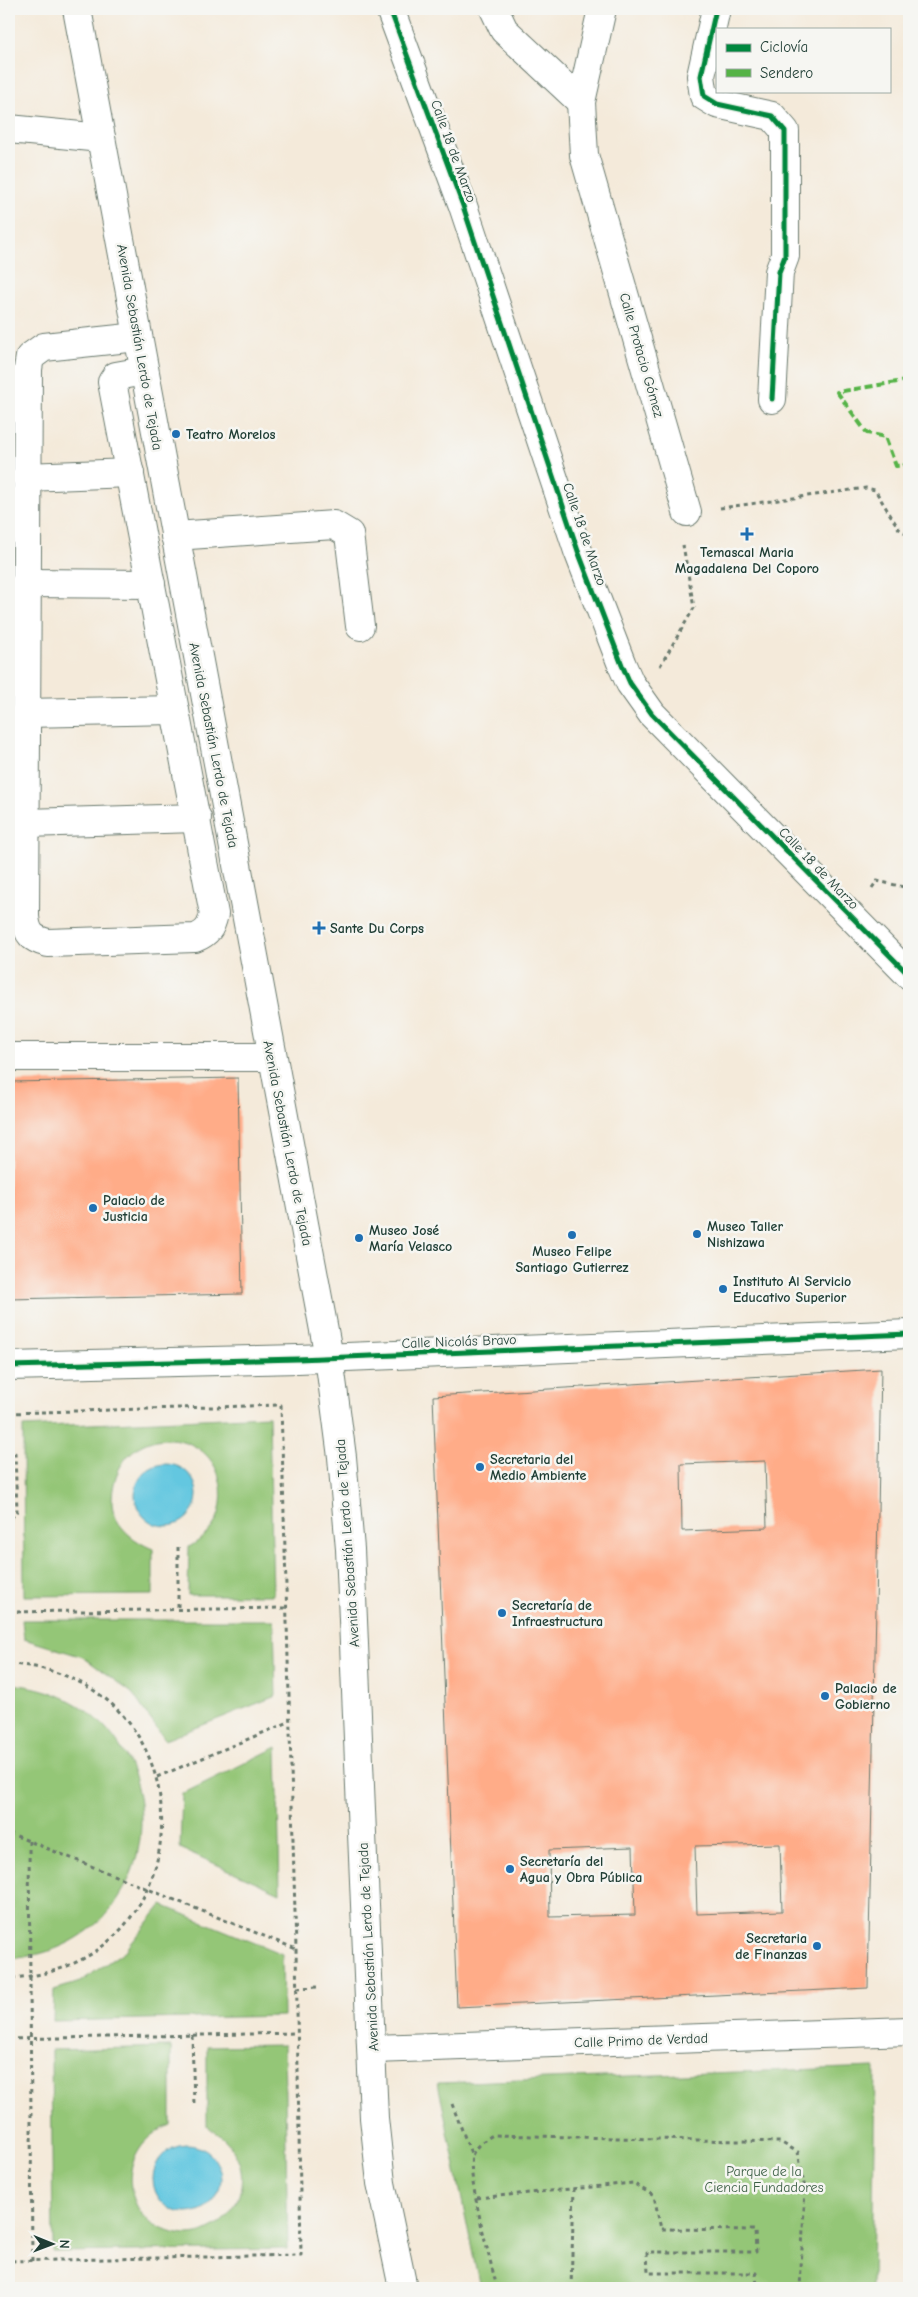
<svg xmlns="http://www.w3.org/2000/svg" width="918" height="2297" font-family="'Comic Neue',sans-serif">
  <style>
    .green { fill: #94c677; stroke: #5a8256 }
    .water { fill: #63c7e0; stroke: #41828a }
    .building { fill: #ffac88; fill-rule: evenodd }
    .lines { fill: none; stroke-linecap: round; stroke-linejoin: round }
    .minor-casing { stroke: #6a7a6e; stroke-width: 30 }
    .major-casing { stroke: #6a7a6e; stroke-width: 30 }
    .path { stroke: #6a7a6e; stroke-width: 3; stroke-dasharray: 4 4; stroke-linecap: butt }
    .minor { stroke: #fff; stroke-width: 28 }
    .major { stroke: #fff; stroke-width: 28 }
    .quiet { stroke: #55b346; stroke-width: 4; stroke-dasharray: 8 4; stroke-linecap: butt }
    .cycleway-casing { stroke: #f6f6f2; stroke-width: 8 }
    .cycleway { stroke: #00873e; stroke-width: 5 }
    .poi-dot { fill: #1f6fb2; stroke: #f6f6f2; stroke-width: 2 }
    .labels { text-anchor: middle; stroke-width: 5; stroke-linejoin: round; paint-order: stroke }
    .street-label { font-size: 14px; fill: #1f3d34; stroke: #f6f6f2 }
    .poi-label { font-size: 14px; font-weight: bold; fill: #1f3d34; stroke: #f6f6f2; text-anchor: start }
    .park-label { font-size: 14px; fill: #3c5f45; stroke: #f6f6f2 }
  </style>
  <rect width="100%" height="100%" fill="#f6f6f2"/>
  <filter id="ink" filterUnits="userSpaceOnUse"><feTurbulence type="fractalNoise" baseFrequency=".02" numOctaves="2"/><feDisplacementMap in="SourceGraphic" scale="10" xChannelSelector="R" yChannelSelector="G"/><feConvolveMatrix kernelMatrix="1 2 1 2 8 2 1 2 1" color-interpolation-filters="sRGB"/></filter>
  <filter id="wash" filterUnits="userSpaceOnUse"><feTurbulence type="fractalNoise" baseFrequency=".0096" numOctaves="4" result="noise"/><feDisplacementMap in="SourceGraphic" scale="20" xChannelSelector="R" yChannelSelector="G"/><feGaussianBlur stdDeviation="1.12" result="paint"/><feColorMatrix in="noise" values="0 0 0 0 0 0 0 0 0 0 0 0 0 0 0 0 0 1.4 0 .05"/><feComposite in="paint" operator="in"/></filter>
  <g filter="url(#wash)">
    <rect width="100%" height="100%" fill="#f4eada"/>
    <g class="green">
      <path d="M269 1416 273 1595H188L189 1547C206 1537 219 1524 221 1503 230 1425 116 1412 112 1499 111 1524 133 1541 153 1549V1595L24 1596 23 1427Z"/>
      <path d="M22 1620H274L276 1696 165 1740 132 1693 83 1657 24 1639Z"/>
      <path d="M9 1684C185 1697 185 1945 9 1959Z"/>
      <path d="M277 1747 280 1893 180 1848 182 1794Z"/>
      <path d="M162 1905 282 1954 283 2016 53 2021 54 1990 80 1982 126 1950Z"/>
      <path d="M284 2045 288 2249 53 2252 51 2050 171 2047V2125C150 2133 135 2149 131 2171 128 2187 135 2210 148 2220 218 2274 284 2167 207 2127V2046Z"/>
      <path d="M875 2067 872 2288H480L438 2083Z"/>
    </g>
    <g class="water">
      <circle cx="166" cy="1495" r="31"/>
      <circle cx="187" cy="2179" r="34"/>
    </g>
    <g id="blocks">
      <g class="building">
        <path d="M238 1078 242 1294 9 1299V1082Z"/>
        <path d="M881 1369 868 1988 457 2007 433 1396ZM765 1461 767 1528 682 1531 681 1464ZM780 1844 782 1911 697 1914 695 1846ZM633 1847 635 1915 550 1917 549 1850Z"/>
      </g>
    </g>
  </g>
  <g filter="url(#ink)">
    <use href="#blocks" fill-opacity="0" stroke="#6a7a6e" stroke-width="1"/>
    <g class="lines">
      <defs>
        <g id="minor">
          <path d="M390 9 463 206 578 551 622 665 630 683 652 714 909 975"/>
          <path d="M494 9 504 30 581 102"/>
          <path d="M602 9 581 102 584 155 687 512"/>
          <path d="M716 9 701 76 704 96 717 104 772 116 785 131V256L779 272 772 399"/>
          <path d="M9 129 101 138"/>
          <path d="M138 337 44 347 30 357 28 369 25 917C27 934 32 939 48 943L195 938C208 933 211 927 214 914L112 382 116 376 144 371"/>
          <path d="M26 477 130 473"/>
          <path d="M175 536 334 525 349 534 360 626"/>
          <path d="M25 583 151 584"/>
          <path d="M25 713 175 710"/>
          <path d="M26 823 197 818"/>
          <path d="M9 1057H272"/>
          <path d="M9 1366 298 1359 909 1334"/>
        </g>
        <g id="major">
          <path d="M77 9 329 1357 342 1457 350 1549 374 2118 381 2183 403 2288"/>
          <path d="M373 2049 909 2031"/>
        </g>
      </defs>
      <use href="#minor" class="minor-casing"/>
      <use href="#major" class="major-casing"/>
      <g class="path">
        <path d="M720 508 866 488 875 490 899 529 909 535"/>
        <path d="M660 666 694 608 683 545"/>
        <path d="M872 888 877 881 909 888"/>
        <path d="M9 1413 281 1405 296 1949 301 2255 9 2261"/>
        <path d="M9 1447 15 1453 17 1511 9 1521"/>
        <path d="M178 1547V1610"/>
        <path d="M9 1612 285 1608"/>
        <path d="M9 1664C215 1676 210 1970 9 1978"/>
        <path d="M157 1777 289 1722"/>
        <path d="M9 1833 296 1949"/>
        <path d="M29 1841 32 2261"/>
        <path d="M297 1988 317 1987"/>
        <path d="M192 2035 194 2105"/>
        <path d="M9 2039 297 2033"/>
        <path d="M452 2104 472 2156"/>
        <path d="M477 2198 633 2183 654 2196 661 2229 755 2230 756 2252H647L648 2273H756L757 2288"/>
        <path d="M497 2288C491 2262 467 2178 472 2156 475 2146 484 2140 493 2135L780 2142 798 2152 805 2189 800 2288"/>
        <path d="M571 2288 574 2188"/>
      </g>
      <use href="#minor" class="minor"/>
      <use href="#major" class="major"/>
      <path class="quiet" d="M909 380 837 392 867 433 885 437 896 466 909 465"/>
      <defs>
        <g id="cycleway">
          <path d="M390 9 463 206 578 551 622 665 630 683 652 714 909 975"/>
          <path d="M716 9 701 76 704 96 717 104 772 116 785 131V256L779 272 772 399"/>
          <path d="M9 1366 298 1359 909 1334"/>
        </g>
      </defs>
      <use href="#cycleway" class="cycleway-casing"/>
      <use href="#cycleway" class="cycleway"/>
    </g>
  </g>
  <g class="poi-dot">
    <circle cx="176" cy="434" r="5"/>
    <path d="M744.5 526.5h5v5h5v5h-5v5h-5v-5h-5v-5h5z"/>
    <path d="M316.5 920.5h5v5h5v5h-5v5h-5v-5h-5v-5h5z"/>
    <circle cx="93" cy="1208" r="5"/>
    <circle cx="697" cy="1234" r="5"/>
    <circle cx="572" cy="1235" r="5"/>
    <circle cx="359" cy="1238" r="5"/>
    <circle cx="723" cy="1289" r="5"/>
    <circle cx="480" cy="1467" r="5"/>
    <circle cx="502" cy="1613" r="5"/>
    <circle cx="825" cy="1696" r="5"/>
    <circle cx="510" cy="1869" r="5"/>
    <circle cx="817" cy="1946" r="5"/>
  </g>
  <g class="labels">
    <g class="street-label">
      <text transform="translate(454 151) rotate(70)" y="5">Calle 18 de Marzo</text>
      <text transform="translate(140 347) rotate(80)" y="5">Avenida Sebastián Lerdo de Tejada</text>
      <text transform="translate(642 355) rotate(74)" y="5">Calle Protacio Gómez</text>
      <text transform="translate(585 534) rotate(71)" y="5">Calle 18 de Marzo</text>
      <text transform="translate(214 745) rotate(79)" y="5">Avenida Sebastián Lerdo de Tejada</text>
      <text transform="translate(819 868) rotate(46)" y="5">Calle 18 de Marzo</text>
      <text transform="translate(288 1143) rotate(79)" y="5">Avenida Sebastián Lerdo de Tejada</text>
      <text transform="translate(459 1341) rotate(-2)" y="5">Calle Nicolás Bravo</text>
      <text transform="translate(347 1543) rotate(-94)" y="5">Avenida Sebastián Lerdo de Tejada</text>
      <text transform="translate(368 1947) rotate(-93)" y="5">Avenida Sebastián Lerdo de Tejada</text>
      <text transform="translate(641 2040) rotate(-2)" y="5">Calle Primo de Verdad</text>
    </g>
    <g class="poi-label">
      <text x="186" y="439">Teatro Morelos</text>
      <text x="747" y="557" text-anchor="middle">Temascal Maria<tspan x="747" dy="16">Magadalena Del Coporo</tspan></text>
      <text x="330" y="933">Sante Du Corps</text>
      <text x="103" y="1205">Palacio de<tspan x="103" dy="16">Justicia</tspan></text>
      <text x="707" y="1231">Museo Taller<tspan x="707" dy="16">Nishizawa</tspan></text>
      <text x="369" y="1235">Museo José<tspan x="369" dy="16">María Velasco</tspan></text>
      <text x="572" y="1256" text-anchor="middle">Museo Felipe<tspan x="572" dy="16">Santiago Gutierrez</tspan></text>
      <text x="733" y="1286">Instituto Al Servicio<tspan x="733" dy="16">Educativo Superior</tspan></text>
      <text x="490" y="1464">Secretaria del<tspan x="490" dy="16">Medio Ambiente</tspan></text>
      <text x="512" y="1610">Secretaría de<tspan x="512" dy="16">Infraestructura</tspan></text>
      <text x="835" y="1693">Palacio de<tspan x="835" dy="16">Gobierno</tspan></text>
      <text x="520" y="1866">Secretaría del<tspan x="520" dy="16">Agua y Obra Pública</tspan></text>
      <text x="807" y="1943" text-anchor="end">Secretaria<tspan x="807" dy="16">de Finanzas</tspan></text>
    </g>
    <g class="park-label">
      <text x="764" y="2176">Parque de la<tspan x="764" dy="16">Ciencia Fundadores</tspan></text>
    </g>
  </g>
  <rect width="918" height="2297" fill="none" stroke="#f6f6f2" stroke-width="30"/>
  <rect x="716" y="28" width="175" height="65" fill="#f6f6f2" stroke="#a0aca6"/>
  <rect x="726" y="44" width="25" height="8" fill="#00873e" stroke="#a0aca6"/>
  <text x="760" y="52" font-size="15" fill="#1f3d34">Ciclovía</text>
  <rect x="726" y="69" width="25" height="8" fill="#55b346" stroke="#a0aca6"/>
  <text x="760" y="78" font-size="15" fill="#1f3d34">Sendero</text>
  <g transform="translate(52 2244) rotate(91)" stroke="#f6f6f2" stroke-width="4" paint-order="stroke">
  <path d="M0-4L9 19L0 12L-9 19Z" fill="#1f3d34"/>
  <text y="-8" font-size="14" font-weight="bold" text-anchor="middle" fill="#1f3d34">N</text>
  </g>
</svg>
